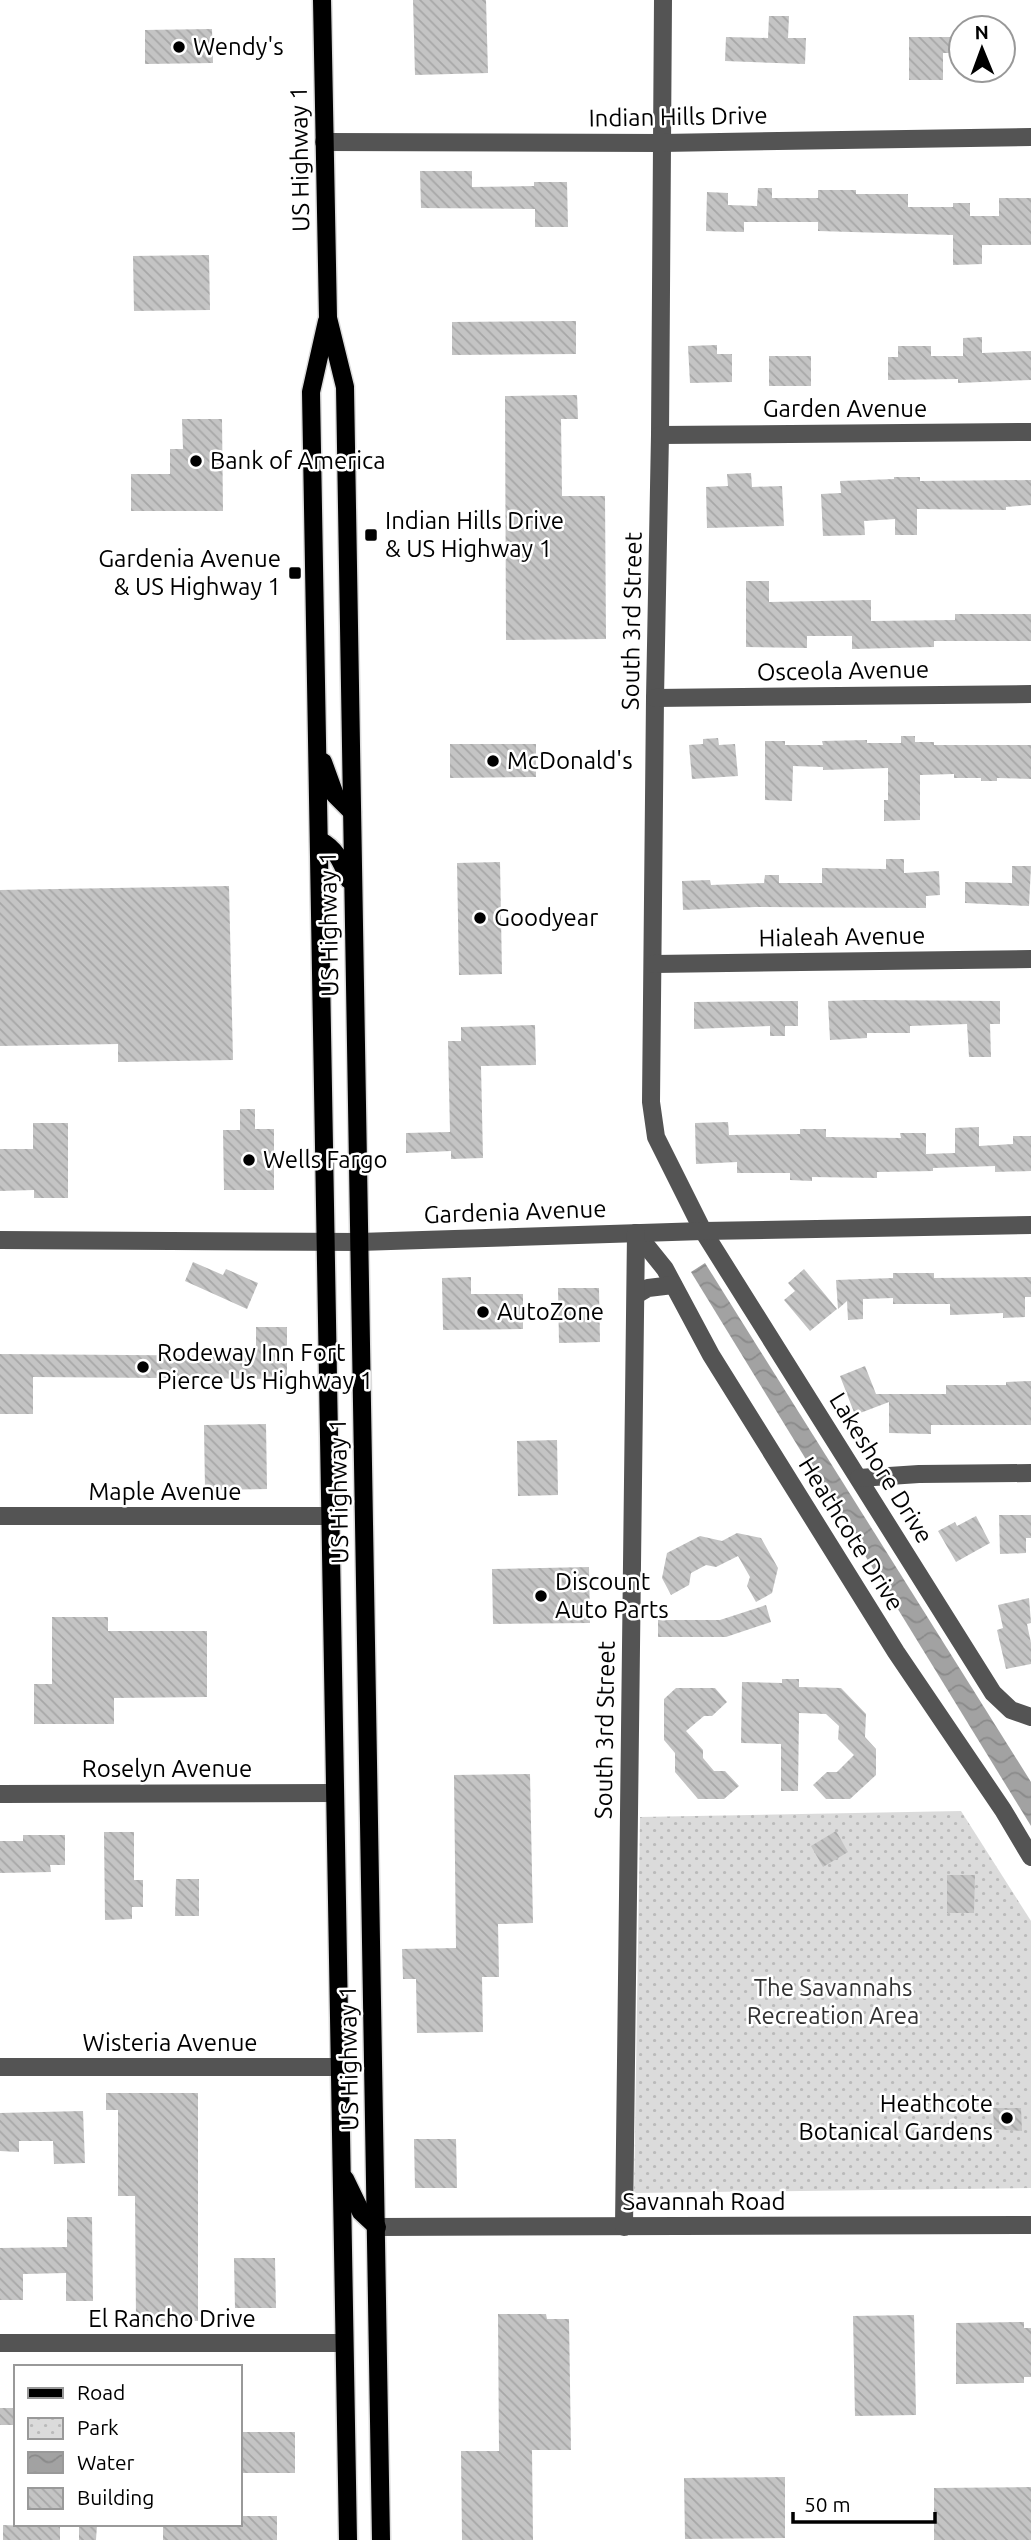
<svg xmlns="http://www.w3.org/2000/svg" width="1031" height="2540" font-family="Ubuntu,sans-serif">
  <style>
    .park { fill: url(#park-dots) }
    .water { fill: url(#water-waves) }
    .building { fill: url(#building-back-hatch) }
    .lines { fill: none; stroke-linecap: round; stroke-linejoin: round }
    .major-casing { stroke: #dbdbdb; stroke-width: 21 }
    .minor { stroke: #545454; stroke-width: 18 }
    .major { stroke: #000; stroke-width: 18 }
    .poi-dot { fill: #000; stroke: #fff; stroke-width: 2.5 }
    .labels { text-anchor: middle; stroke-width: 5; stroke-linejoin: round; paint-order: stroke }
    .poi-label { font-size: 24px; fill: #000; stroke: #fff; text-anchor: start }
    .street-label { font-size: 24px; fill: #000; stroke: #fff }
    .park-label { font-size: 24px; fill: #323232; stroke: #fff }
  </style>
  <defs>
    <pattern id="park-dots" width="8" height="8" patternUnits="userSpaceOnUse" patternTransform="scale(1.75)"><rect width="8" height="8" fill="#dbdbdb"/><path d="M2 2h.1M6 6h.1" fill="none" stroke="#bababa" stroke-width="1.8" stroke-linecap="round"/></pattern>
    <pattern id="water-waves" width="16" height="10" patternUnits="userSpaceOnUse" patternTransform="scale(1.75)"><rect width="16" height="10" fill="#a2a2a2"/><path d="M0 5q4-4 8 0t8 0" fill="none" stroke="#8a8a8a"/></pattern>
    <pattern id="building-back-hatch" width="6" height="6" patternUnits="userSpaceOnUse" patternTransform="scale(1.75)"><rect width="6" height="6" fill="#c4c4c4"/><path d="M-1 5l2 2M0 0l6 6M5-1l2 2" fill="none" stroke="#a7a7a7"/></pattern>
  </defs>
  <rect width="100%" height="100%" fill="#fff"/>
  <path class="park" d="M961 1811 1031 1921V2188L634 2193 640 1817Z"/>
  <path class="water" d="M705 1263 1031 1782V1826L691 1272Z"/>
  <g class="building">
    <path d="M413 0H486L488 73 415 75Z"/>
    <path d="M769 16H789L788 38H806L805 64 725 61 726 37 768 38Z"/>
    <path d="M212 29 213 63 145 64V30Z"/>
    <path d="M909 37H961V53H943V80H909Z"/>
    <path d="M420 171H472V187L534 186V182H567L568 227H535V209L421 208Z"/>
    <path d="M758 188H772V198H818V190H856V194H908V207H953V203H970V216H999V198H1031V245H982V264L953 265V235L818 231V222H744V232L706 231 707 192 728 193V205L757 206Z"/>
    <path d="M209 255 210 310 134 311 133 256Z"/>
    <path d="M576 321V354L452 355V322Z"/>
    <path d="M982 337V353L1031 351V380L958 383V379L888 380V357H898V346H931V356H963V338Z"/>
    <path d="M717 345V354H732V382L690 383 688 346Z"/>
    <rect x="769" y="356" width="42" height="30"/>
    <path d="M577 395 578 419H561L562 496H605L606 639 506 640 505 396Z"/>
    <path d="M182 419H222L223 511H131V474H170V449H183Z"/>
    <path d="M751 473 752 487 782 486 784 526 707 528 706 487 728 486 727 474Z"/>
    <path d="M894 477H920V481L1031 480V505L1006 507V510L917 509V535H895V519L864 521 865 535 823 536 821 494 841 493 840 481 894 479Z"/>
    <path d="M746 581H769V602L871 600V621L955 620V614H1031V641H934V647L852 649V636H807V648L746 647Z"/>
    <path d="M901 736H915V742H934V745H1031V779L997 778V781H981V778H954V774L920 775V820L884 821V800H888V768L823 770V767L793 766 792 801 765 800V741H785V745H823L822 741 867 740V743H901Z"/>
    <path d="M718 738 719 745 735 744 738 776 692 779 689 745 703 744V739Z"/>
    <path d="M450 744H536V777L450 778Z"/>
    <path d="M886 859H904V873L939 871 940 895 926 896V908L755 907 683 910 682 881 710 880 711 885 764 883 765 875H779V883H822V868L886 869Z"/>
    <path d="M500 862 502 974 459 975 457 863Z"/>
    <path d="M1012 866H1031L1029 906 965 903V882L1012 883Z"/>
    <path d="M229 886 233 1060 118 1062V1044L0 1046V890Z"/>
    <path d="M865 1000 1000 1001V1024H990L991 1057H969L967 1024 910 1026V1033H867V1038L830 1040 828 1001Z"/>
    <path d="M798 1001V1026H785V1036H770V1026L694 1029V1002Z"/>
    <path d="M535 1025 536 1065 481 1066 483 1158 451 1159V1151L406 1153V1133L450 1132 448 1041H461V1027Z"/>
    <path d="M240 1109H255V1129H274V1190H224L223 1130H240Z"/>
    <path d="M728 1122 729 1135 800 1134V1129H826V1137L901 1138 900 1133H926V1154L955 1153V1128L979 1127V1146L1013 1144V1136H1031V1171L995 1172V1166L933 1168V1171L877 1172V1178L812 1177V1181L790 1180V1173H737V1162L696 1164 695 1123Z"/>
    <path d="M33 1123H68V1198H34V1190L0 1191V1149H33Z"/>
    <path d="M193 1262 223 1275 226 1269 258 1283 247 1309 185 1281Z"/>
    <path d="M804 1269 837 1309 810 1331 784 1300 795 1291 788 1283Z"/>
    <path d="M893 1273H934V1278L1031 1277V1297H1025V1317L1003 1318V1313L950 1315V1304H893V1298L863 1299V1319L848 1320 847 1301 838 1309 836 1280 893 1278Z"/>
    <path d="M471 1277V1294H523V1329L443 1330 442 1278Z"/>
    <path d="M558 1288H599L600 1342 559 1343Z"/>
    <path d="M256 1327H287V1379L33 1377V1414H0V1354L256 1356Z"/>
    <path d="M865 1366 876 1394H946V1385H1006V1382L1031 1381V1425H931V1434L889 1433V1402L855 1415 840 1376Z"/>
    <path d="M266 1424 267 1489 205 1490 204 1425Z"/>
    <path d="M557 1440 558 1495 518 1496 517 1441Z"/>
    <path d="M999 1515H1031V1538H1026V1553L1000 1554Z"/>
    <path d="M976 1516 990 1543 956 1562 938 1531 955 1522 957 1526Z"/>
    <path d="M737 1533 761 1538 778 1568 772 1593 756 1602 747 1586 750 1577 738 1556 716 1567 706 1565 691 1573 689 1585 671 1595 662 1578 667 1553 700 1536 722 1541Z"/>
    <path d="M589 1567 590 1623 493 1624 492 1569Z"/>
    <path d="M1029 1598 1031 1623 1027 1624 1031 1643V1664L1006 1669 997 1630 1003 1628 998 1605Z"/>
    <path d="M766 1605 771 1622 726 1637H658V1620H720Z"/>
    <path d="M52 1617H108V1631H207V1697L114 1698V1724H34V1684H52Z"/>
    <path d="M782 1679H799V1687L841 1688 866 1714 865 1737 876 1749V1775L850 1799H826L813 1785 827 1772H837L854 1755 838 1739 839 1726 826 1714 799 1713 798 1791H781V1744L741 1743 742 1682 782 1683Z"/>
    <path d="M676 1688H715L727 1702 712 1716H704L686 1731 703 1750V1758L714 1771H725L739 1786 724 1799H698L675 1772V1753L664 1740V1699Z"/>
    <path d="M530 1774 533 1923 498 1924 499 1977H482L483 2032 417 2033 416 1979H403L402 1949 456 1948 454 1775Z"/>
    <path d="M836 1831 848 1852 823 1867 811 1846Z"/>
    <path d="M104 1832H134V1880H143V1907H132V1919L105 1920Z"/>
    <path d="M23 1835H65V1865H50L51 1872 0 1873V1841H23Z"/>
    <path d="M947 1875H975L974 1913H947Z"/>
    <path d="M176 1879H199V1916H175Z"/>
    <path d="M106 2093H198V2321H136L135 2196H118V2110H106Z"/>
    <path d="M993 2108H1021L1022 2131 994 2129Z"/>
    <path d="M83 2111 85 2163 54 2164 53 2141H19V2152L0 2151V2113Z"/>
    <path d="M414 2139H456L457 2188H415Z"/>
    <path d="M67 2217H92L93 2301H66V2273L23 2274V2300H0V2248L67 2247Z"/>
    <path d="M234 2258H275L276 2308H235Z"/>
    <path d="M498 2314H546L547 2319H569L571 2450H532L533 2540H462L461 2451H499Z"/>
    <path d="M914 2315 916 2415 855 2416 853 2316Z"/>
    <path d="M1024 2322V2328H1031V2377H1024V2383L956 2384V2323Z"/>
    <rect x="0" y="2408" width="16" height="17"/>
    <rect x="240" y="2432" width="55" height="41"/>
    <path d="M785 2477V2538L685 2539 684 2478Z"/>
    <path d="M1031 2487V2540H934V2488Z"/>
    <path d="M240 2516H277V2540H163V2524H240Z"/>
    <path d="M3 2525 60 2527V2540H3Z"/>
    <path d="M79 2525H97L96 2540H79Z"/>
  </g>
  <g class="lines">
    <defs>
      <g id="major">
        <path d="M322 0 328 318 345 387 381 2540"/>
        <path d="M327 321 311 392 348 2540"/>
        <path d="M323 762 335 795 352 812"/>
        <path d="M319 840C337 849 342 863 349 880"/>
        <path d="M345 2179 361 2212 377 2227"/>
      </g>
    </defs>
    <use href="#major" class="major-casing"/>
    <g class="minor">
      <path d="M663 0 660 435 655 698 651 1102 656 1137 703 1231 993 1693 1011 1710 1031 1717"/>
      <path d="M324 142 662 143 1031 137"/>
      <path d="M660 435 1031 432"/>
      <path d="M655 698 1031 694"/>
      <path d="M654 964 1031 959"/>
      <path d="M636 1233 665 1269 711 1355 896 1652 1003 1810 1031 1857"/>
      <path d="M0 1240 359 1242 703 1231 1031 1225"/>
      <path d="M636 1295 648 1288 673 1285"/>
      <path d="M859 1478 919 1474 1031 1473"/>
      <path d="M0 1516H331"/>
      <path d="M0 1794 335 1793"/>
      <path d="M0 2067H340"/>
      <path d="M377 2227 1031 2225"/>
      <path d="M624 2227 636 1233"/>
      <path d="M0 2343H344"/>
    </g>
    <use href="#major" class="major"/>
  </g>
  <g class="poi-dot">
    <circle cx="179" cy="47" r="7"/>
    <circle cx="196" cy="461" r="7"/>
    <rect x="364" y="528" width="14" height="14" rx="3.5"/>
    <rect x="288" y="566" width="14" height="14" rx="3.5"/>
    <circle cx="493" cy="761" r="7"/>
    <circle cx="480" cy="918" r="7"/>
    <circle cx="249" cy="1160" r="7"/>
    <circle cx="483" cy="1312" r="7"/>
    <circle cx="143" cy="1367" r="7"/>
    <circle cx="541" cy="1596" r="7"/>
    <circle cx="1007" cy="2118" r="7"/>
  </g>
  <g class="labels">
    <g class="poi-label">
      <text x="193" y="55">Wendy's</text>
      <text x="210" y="469">Bank of America</text>
      <text x="385" y="529">Indian Hills Drive<tspan x="385" dy="28">&amp; US Highway 1</tspan></text>
      <text x="281" y="567" text-anchor="end">Gardenia Avenue<tspan x="281" dy="28">&amp; US Highway 1</tspan></text>
      <text x="507" y="769">McDonald's</text>
      <text x="494" y="926">Goodyear</text>
      <text x="263" y="1168">Wells Fargo</text>
      <text x="497" y="1320">AutoZone</text>
      <text x="157" y="1361">Rodeway Inn Fort<tspan x="157" dy="28">Pierce Us Highway 1</tspan></text>
      <text x="555" y="1590">Discount<tspan x="555" dy="28">Auto Parts</tspan></text>
      <text x="993" y="2112" text-anchor="end">Heathcote<tspan x="993" dy="28">Botanical Gardens</tspan></text>
    </g>
    <g class="street-label">
      <text transform="translate(678 117) rotate(-1)" y="8">Indian Hills Drive</text>
      <text transform="translate(300 159) rotate(-91)" y="8">US Highway 1</text>
      <text x="845" y="417">Garden Avenue</text>
      <text transform="translate(632 621) rotate(-89)" y="8">South 3rd Street</text>
      <text transform="translate(843 671) rotate(-1)" y="8">Osceola Avenue</text>
      <text transform="translate(329 924) rotate(-91)" y="8">US Highway 1</text>
      <text transform="translate(842 937) rotate(-1)" y="8">Hialeah Avenue</text>
      <text transform="translate(515 1212) rotate(-2)" y="8">Gardenia Avenue</text>
      <text transform="translate(881 1468) rotate(58)" y="8">Lakeshore Drive</text>
      <text transform="translate(339 1491) rotate(-91)" y="8">US Highway 1</text>
      <text x="165" y="1500">Maple Avenue</text>
      <text transform="translate(851 1534) rotate(58)" y="8">Heathcote Drive</text>
      <text transform="translate(605 1730) rotate(-89)" y="8">South 3rd Street</text>
      <text x="167" y="1777">Roselyn Avenue</text>
      <text x="170" y="2051">Wisteria Avenue</text>
      <text transform="translate(349 2058) rotate(-91)" y="8">US Highway 1</text>
      <text x="704" y="2210">Savannah Road</text>
      <text x="172" y="2327">El Rancho Drive</text>
    </g>
    <g class="park-label">
      <text x="833" y="1996">The Savannahs<tspan x="833" dy="28">Recreation Area</tspan></text>
    </g>
  </g>
  <rect x="14" y="2365" width="228" height="161" fill="#ffffff" stroke="#999999" stroke-width="2"/>
  <rect x="28" y="2388" width="35" height="10" fill="#000000" stroke="#999999" stroke-width="2"/>
  <text x="77" y="2400" font-size="21" fill="#000000">Road</text>
  <rect x="28" y="2418" width="35" height="21" fill="url(#park-dots)" stroke="#999999" stroke-width="2"/>
  <text x="77" y="2435" font-size="21" fill="#000000">Park</text>
  <rect x="28" y="2452" width="35" height="21" fill="url(#water-waves)" stroke="#999999" stroke-width="2"/>
  <text x="77" y="2470" font-size="21" fill="#000000">Water</text>
  <rect x="28" y="2488" width="35" height="21" fill="url(#building-back-hatch)" stroke="#999999" stroke-width="2"/>
  <text x="77" y="2505" font-size="21" fill="#000000">Building</text>
  <g transform="translate(982 49) rotate(359)"><circle r="33" fill="#ffffff" stroke="#999999" stroke-width="2"/>
  <path d="M0-5L12 26L0 18L-12 26Z" fill="#000000"/>
  <text y="-10" font-size="19" font-weight="bold" text-anchor="middle" fill="#000000">N</text>
  </g>
  <path d="M793 2512v10h142v-10" fill="none" stroke="#000000" stroke-width="3.5"/>
  <text x="804" y="2512" font-size="21" fill="#000000" stroke="#ffffff" stroke-width="5" paint-order="stroke">50 m</text>
</svg>
